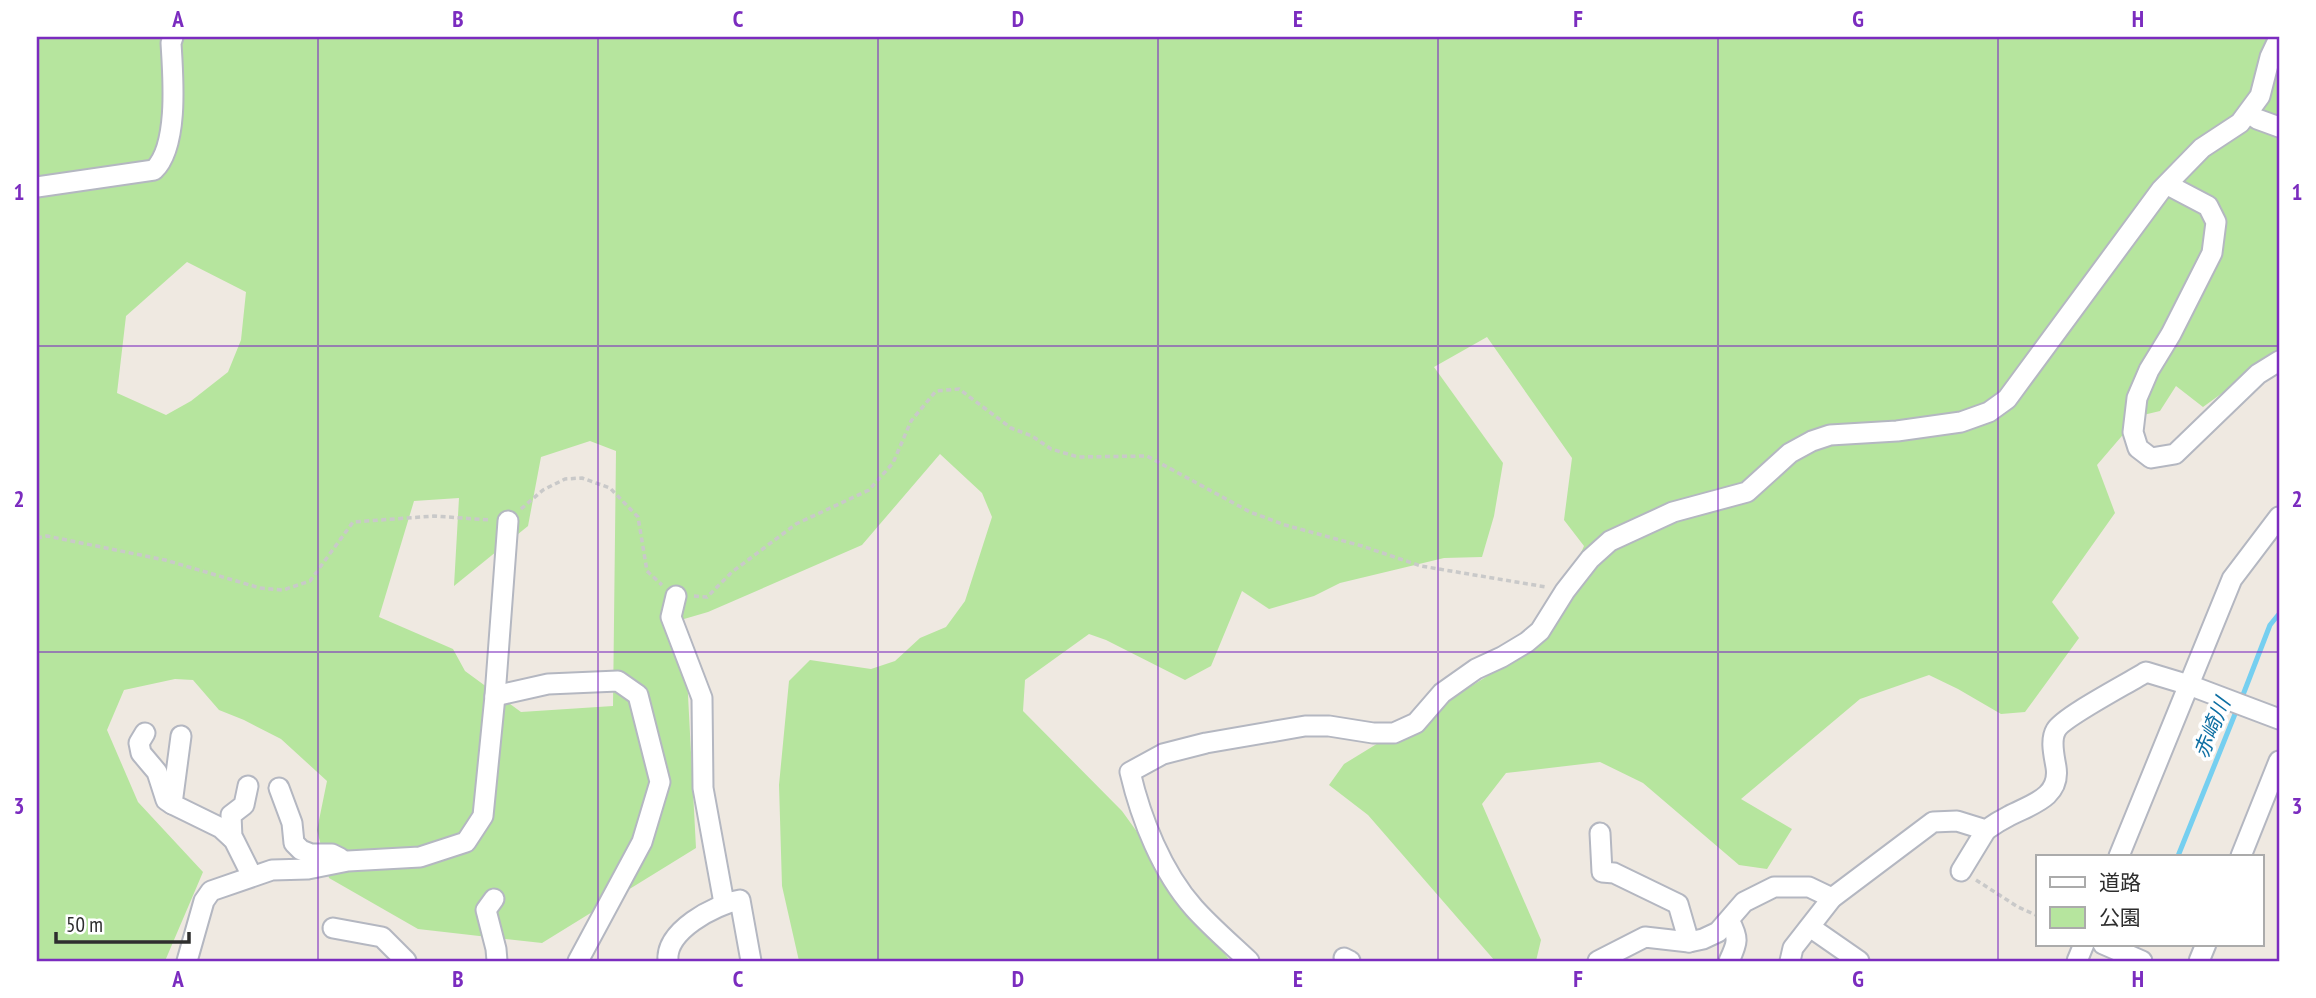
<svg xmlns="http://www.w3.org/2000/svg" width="2316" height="998" font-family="'PT Sans Narrow','Noto Sans JP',sans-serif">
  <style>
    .green { fill: #b6e59e; fill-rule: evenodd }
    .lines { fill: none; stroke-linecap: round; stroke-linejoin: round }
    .stream { stroke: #75cff0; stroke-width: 5 }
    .minor-casing { stroke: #b4b7c1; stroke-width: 23 }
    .path { stroke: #c9c9c9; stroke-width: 3.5; stroke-dasharray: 5 3.5; stroke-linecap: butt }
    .minor { stroke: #fff; stroke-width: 19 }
    .grid { fill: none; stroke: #7b2cbf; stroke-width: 2; stroke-opacity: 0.55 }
    .labels { text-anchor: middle; stroke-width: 7; stroke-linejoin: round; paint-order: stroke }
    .water-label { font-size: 21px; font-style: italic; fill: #0d6fa3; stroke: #fff }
    .neatline { fill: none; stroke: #7b2cbf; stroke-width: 2.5 }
    .grid-label { font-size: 23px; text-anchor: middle; font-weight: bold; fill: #7b2cbf }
  </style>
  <rect width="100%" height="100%" fill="#efe9e1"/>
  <path class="green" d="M37 37H2279V352L2203 407 2176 386 2160 411 2139 416 2097 465 2115 513 2052 602 2079 638 2025 712 2001 714 1958 689 1929 675 1860 699 1741 799 1792 829 1767 869 1739 865 1643 783 1600 762 1506 773 1482 804 1541 940 1536 961H1495L1368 815 1329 785 1344 764 1540 644 1584 546 1564 520 1572 458 1487 337 1434 367 1503 463 1494 516 1482 557 1444 558 1340 583 1314 596 1269 609 1242 591 1211 666 1185 680 1106 640 1089 634 1025 680 1023 711 1122 811 1230 961H799L782 886 779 785 789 681 810 660 871 669 895 661 920 638 946 627 965 601 992 517 982 493 940 454 862 545 708 612 684 619 696 848 542 943 418 929 329 878 317 830 327 781 281 739 244 720 219 710 193 680 175 679 124 690 107 730 138 802 203 872 165 961H37ZM187 262 246 292 241 340 228 372 191 401 166 415 117 393 126 316ZM590 441 616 451 613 706 521 712 465 671 453 649 379 617 414 501 459 498 454 586 528 526 541 457Z"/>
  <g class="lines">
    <g class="stream">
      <path d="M2241 700 2270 625 2279 614"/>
      <path d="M2178 856 2237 709"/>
    </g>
    <defs>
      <g id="minor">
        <path d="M2257 119 2279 127"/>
        <path d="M2168 185 2208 206 2216 222 2212 253 2171 334 2149 370 2137 398 2133 432 2138 448 2151 458 2175 454 2258 374 2279 361"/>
        <path d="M37 187 154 170C179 146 173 76 171 43L173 37"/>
        <path d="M676 596 671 617 702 698 703 788 724 903"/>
        <path d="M495 696 548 684 618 681 638 695 660 782 642 842 578 961"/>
        <path d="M145 733 139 743 141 753 157 772 166 800 172 804"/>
        <path d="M181 736 172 804 221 828 234 840 252 876"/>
        <path d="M279 788 292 823 294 843 301 850 311 854H332L340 858"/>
        <path d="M1600 833 1602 872 1614 873 1678 904 1689 942"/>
        <path d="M232 838 231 815 244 805 248 786"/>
        <path d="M2119 856 2232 579 2279 517"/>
        <path d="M2241 856 2279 761"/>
        <path d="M1961 871 1986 830"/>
        <path d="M494 899 486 910 496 949 497 961"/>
        <path d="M1729 920C1739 938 1738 942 1729 961"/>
        <path d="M1810 927 1859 961"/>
        <path d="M333 928 382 937 406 961"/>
        <path d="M2103 944 2142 961"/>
        <path d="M1344 958 1350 961"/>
        <path d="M187 961 204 901 211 891 272 870 308 869 348 861 420 857 466 842 483 816 495 696 508 521"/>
        <path d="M668 961C665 931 714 905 740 900L751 961"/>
        <path d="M1249 961C1231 944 1211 927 1194 908 1162 872 1141 819 1130 772L1163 754 1206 743 1305 726H1329L1373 733H1394L1416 723 1442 693 1476 669 1502 657 1527 642 1540 631 1565 591 1590 559 1610 541 1673 512 1747 492 1790 453 1812 441 1830 435 1897 431 1961 422 1989 412 2007 399 2161 190 2202 148 2240 123 2260 96 2270 57 2279 38"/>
        <path d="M1598 961 1645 937 1689 942 1703 939 1718 932 1744 902 1774 887H1809L1832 898"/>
        <path d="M1790 961 1793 948 1832 898 1933 822 1957 821 1986 830C1993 825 2001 820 2009 816 2029 805 2061 798 2056 767 2054 755 2050 740 2056 730 2063 717 2129 683 2146 672L2189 685 2279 719"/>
        <path d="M2077 961 2084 944"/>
        <path d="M2199 961 2206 944"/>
      </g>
    </defs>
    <use href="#minor" class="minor-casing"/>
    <g class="path">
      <path d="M521 509 543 490 565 479 582 478 610 488 638 517 647 571 662 585"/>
      <path d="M37 538 47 536 165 560 260 588 283 590 310 581 353 522 434 516 490 520"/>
      <path d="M694 596 707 597 732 572 796 524 869 490 893 463 911 421 936 391 959 389 1011 428 1032 436 1051 449 1078 457 1147 456 1250 512 1285 525 1362 546 1421 566 1546 587"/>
      <path d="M1976 880 2018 907 2038 916"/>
    </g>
    <use href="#minor" class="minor"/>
  </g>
  <path class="grid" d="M318 37V961M598 37V961M878 37V961M1158 37V961M1438 37V961M1718 37V961M1998 37V961M37 346H2279M37 652H2279"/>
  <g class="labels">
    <g class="water-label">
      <text transform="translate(2212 728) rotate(-68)" y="7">赤崎川</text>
    </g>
  </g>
  <rect width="2316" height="998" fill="none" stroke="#ffffff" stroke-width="77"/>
  <rect x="2036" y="855" width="228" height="91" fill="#ffffff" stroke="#ababab" stroke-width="2"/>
  <rect x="2050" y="877" width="35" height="10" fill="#ffffff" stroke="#ababab" stroke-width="2"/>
  <text x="2099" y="890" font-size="21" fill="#2e2e2e">道路</text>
  <rect x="2050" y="907" width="35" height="21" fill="#b6e59e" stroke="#ababab" stroke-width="2"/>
  <text x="2099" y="925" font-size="21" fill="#2e2e2e">公園</text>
  <path d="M56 932v10h133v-10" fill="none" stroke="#2e2e2e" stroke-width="3.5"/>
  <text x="66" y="932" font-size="21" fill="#2e2e2e" stroke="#ffffff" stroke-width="5" paint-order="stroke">50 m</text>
  <rect x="38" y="38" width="2240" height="922" class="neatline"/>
  <g class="grid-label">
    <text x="178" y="27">A</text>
    <text x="458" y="27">B</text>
    <text x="738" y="27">C</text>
    <text x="1018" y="27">D</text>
    <text x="1298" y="27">E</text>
    <text x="1578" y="27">F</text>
    <text x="1858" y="27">G</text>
    <text x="2138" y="27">H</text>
    <text x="19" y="200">1</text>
    <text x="2297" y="200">1</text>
    <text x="19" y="507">2</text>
    <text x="2297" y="507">2</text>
    <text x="19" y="814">3</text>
    <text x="2297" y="814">3</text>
    <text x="178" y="987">A</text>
    <text x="458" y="987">B</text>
    <text x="738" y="987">C</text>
    <text x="1018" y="987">D</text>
    <text x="1298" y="987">E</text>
    <text x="1578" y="987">F</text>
    <text x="1858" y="987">G</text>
    <text x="2138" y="987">H</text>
  </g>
</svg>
